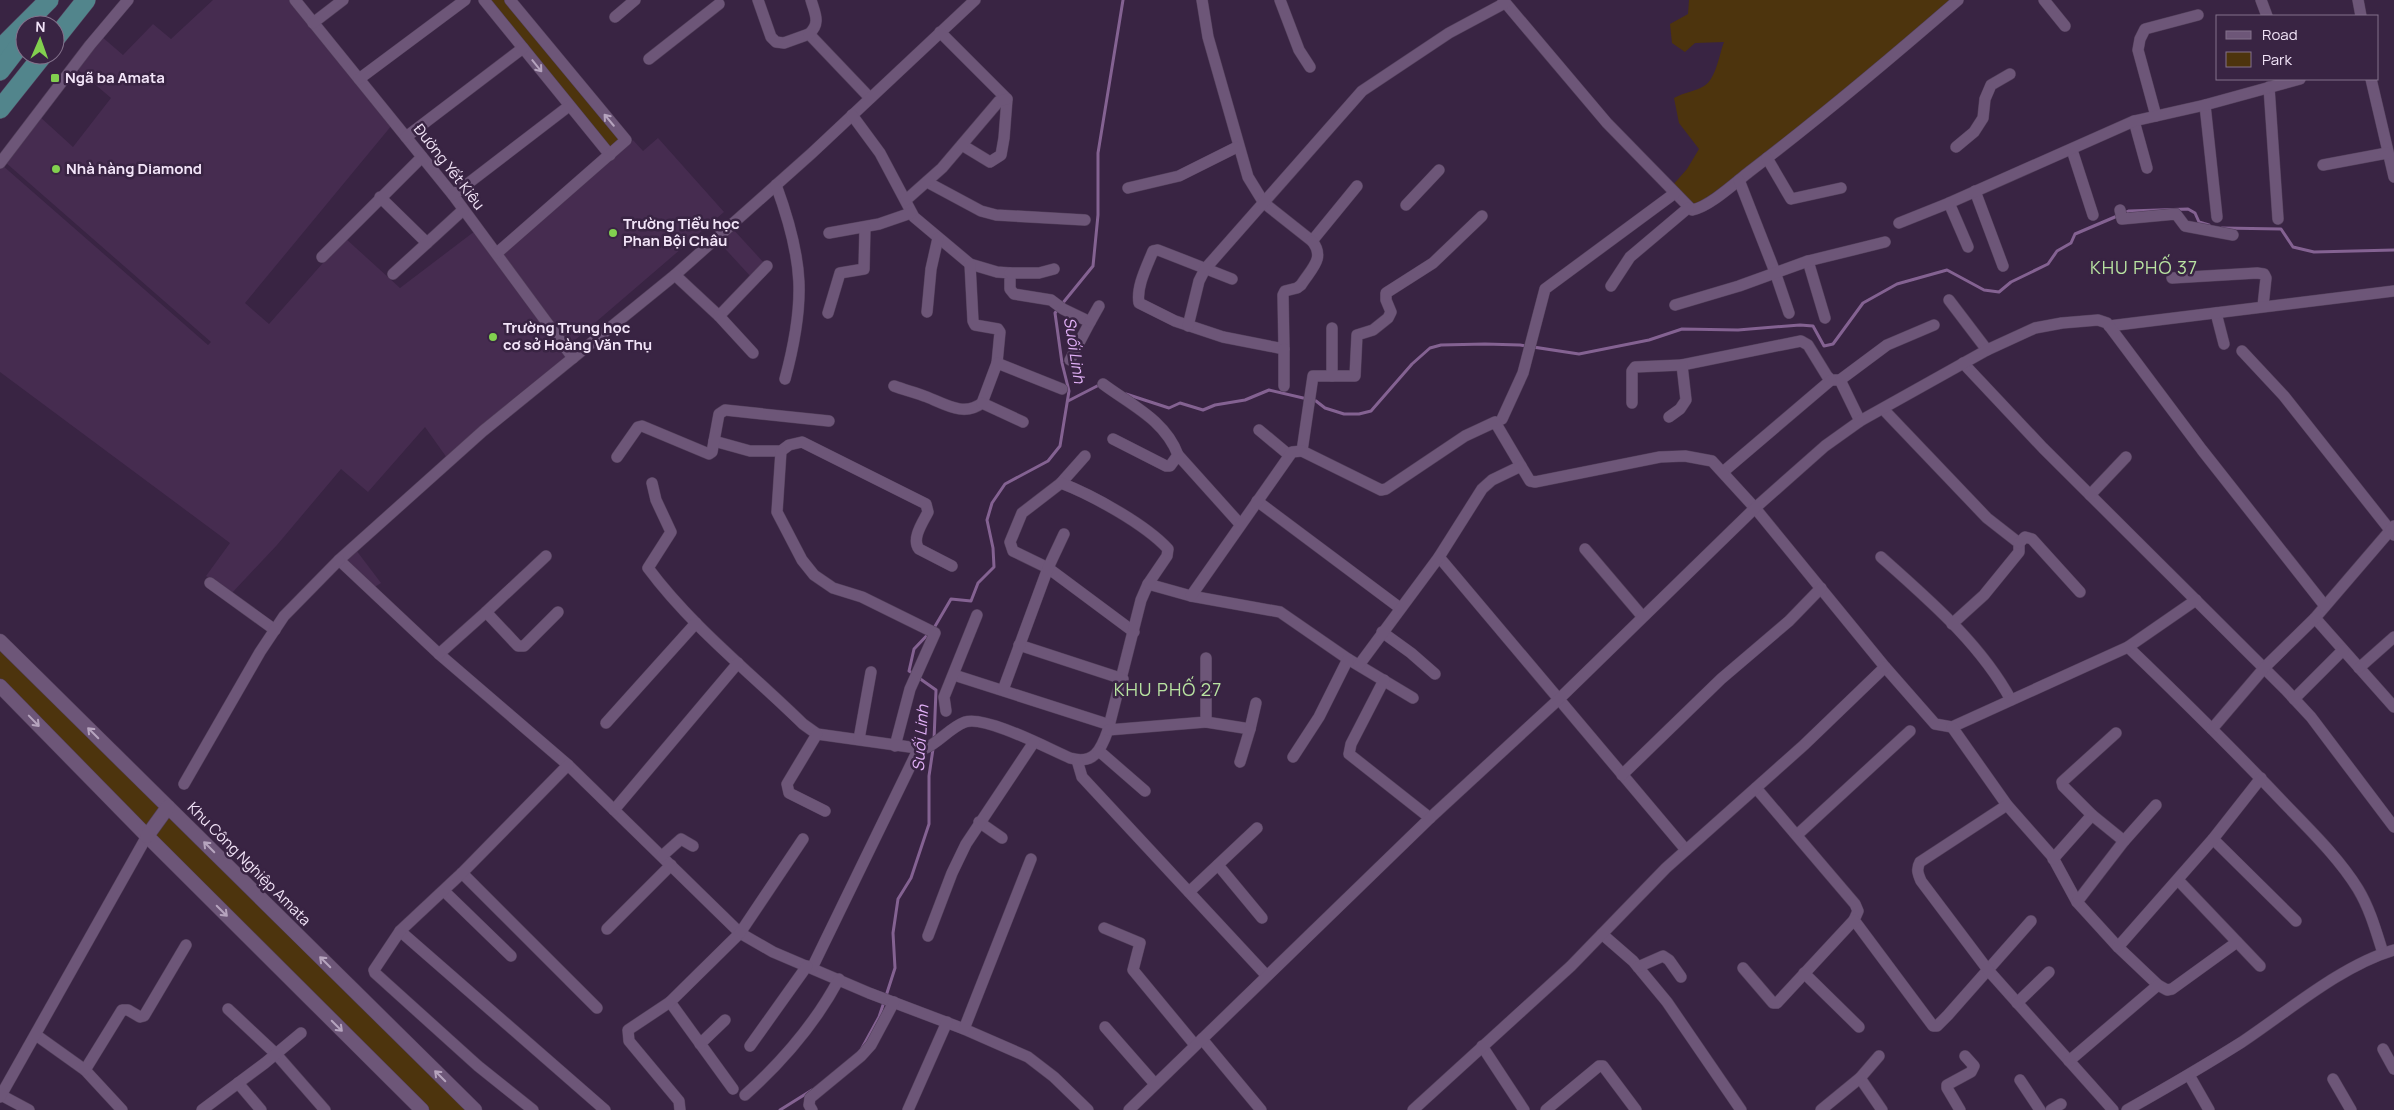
<svg xmlns="http://www.w3.org/2000/svg" width="2394" height="1110" font-family="Manrope,sans-serif">
  <style>
    .built { fill: #462c50 }
    .green { fill: #4d340d }
    .lines { fill: none; stroke-linecap: round; stroke-linejoin: round }
    .stream { stroke: #846292; stroke-width: 3 }
    .minor-casing { stroke: #523f5a; stroke-width: 12 }
    .tertiary-casing { stroke: #523f5a; stroke-width: 15 }
    .trunk-casing { stroke: #523f5a; stroke-width: 20 }
    .minor { stroke: #6d5678; stroke-width: 11 }
    .tertiary { stroke: #6d5678; stroke-width: 14 }
    .trunk { stroke: #52858c; stroke-width: 19 }
    .oneway { stroke: #b6a4be }
    .poi-dot { fill: #82d04f; stroke: #392443; stroke-width: 2 }
    .labels { text-anchor: middle; stroke-width: 5; stroke-linejoin: round; paint-order: stroke }
    .poi-label { font-size: 15px; font-weight: bold; fill: #f2e4f8; stroke: #392443; text-anchor: start }
    .street-label { font-size: 15px; fill: #f2e4f8; stroke: #392443 }
    .water-label { font-size: 16px; font-style: italic; fill: #e2b1f8; stroke: #392443 }
    .quarter-label { font-size: 18px; letter-spacing: 1px; fill: #b9e4a2; stroke: #392443 }
  </style>
  <rect width="100%" height="100%" fill="#392443"/>
  <g class="built">
    <path d="M213 0H291L392 125 245 303 269 324 345 238 400 288 475 231 568 358 447 458 425 427 368 492 341 469 277 545 231 594 206 576 230 543 0 372V169L2 165 208 345 211 342 5 162 39 116 73 147 111 98 76 68 101 36 123 55 153 24 171 39Z"/>
    <path d="M658 138 724 212 568 346 502 254 633 140 643 151Z"/>
    <path d="M732 228 765 264 752 278 718 241Z"/>
    <path d="M356 550 381 583 373 588 344 560Z"/>
  </g>
  <g class="green">
    <path d="M489 0H505L621 140 610 150Z"/>
    <path d="M1689 0H1953C1870 72 1786 143 1696 205L1672 186 1687 169 1699 149 1679 123 1674 98C1685 92 1696 91 1704 86 1716 79 1719 55 1724 42L1695 43 1685 52 1672 43 1670 24 1688 14Z"/>
    <path d="M0 649 162 809 147 829 0 678Z"/>
    <path d="M167 814 467 1110H430L153 834Z"/>
  </g>
  <g class="lines">
    <g class="stream">
      <path d="M2222 228 2281 229 2293 247 2314 252 2394 250"/>
      <path d="M1062 304 1093 266 1098 215V153L1123 0"/>
      <path d="M1126 394 1169 408 1180 403 1203 410 1215 405 1245 400 1269 390 1316 401 1325 408 1344 414H1359L1371 411 1412 364 1430 348 1441 345 1485 344 1520 345 1579 354 1649 340 1682 329 1738 330 1800 325 1813 326 1824 346 1833 344 1863 303 1897 284 1947 270 1984 290 1999 292 2011 282 2048 264 2057 251 2071 243 2075 234 2129 211 2188 209 2195 213 2199 222 2209 225"/>
      <path d="M1068 401 1101 384"/>
      <path d="M914 674 909 671 914 649 934 628 951 599 971 601 978 583 994 567 993 548 987 520 992 503 1005 484 1048 461 1060 446 1069 391 1062 363 1055 313 1058 309"/>
      <path d="M919 678 936 690 934 740"/>
      <path d="M886 996 895 968 893 933 898 899 911 878 929 824V776L933 749"/>
      <path d="M862 1048 879 1017 884 1002"/>
      <path d="M780 1110 812 1090"/>
    </g>
    <defs>
      <g id="minor">
        <path d="M295 0 453 195 573 358"/>
        <path d="M484 0 610 155"/>
        <path d="M758 0 771 37 776 42 784 43 809 34 870 98"/>
        <path d="M975 0 812 153 675 275 483 431 339 560 439 654 568 765 740 933 773 952 869 993 964 1029 1028 1057 1054 1077 1088 1110"/>
        <path d="M1202 0 1208 37 1248 177 1264 203 1312 241 1357 186"/>
        <path d="M1280 0 1299 50 1310 67"/>
        <path d="M1503 0 1607 123 1692 210C1709 207 1735 183 1749 172 1821 117 1890 59 1958 0"/>
        <path d="M2044 0 2065 26"/>
        <path d="M2261 0 2267 16"/>
        <path d="M2358 0 2361 16"/>
        <path d="M615 17 635 0"/>
        <path d="M313 23 343 0"/>
        <path d="M940 32 1007 99 1004 138 1001 155 990 162 962 145"/>
        <path d="M809 34C821 23 815 14 811 0"/>
        <path d="M649 59 719 4"/>
        <path d="M359 79 465 0"/>
        <path d="M2371 79 2394 177"/>
        <path d="M2269 87 2278 219"/>
        <path d="M2205 105 2217 217"/>
        <path d="M852 115 880 153 914 217 970 264 997 272 1010 273V289L1014 294 1051 300 1063 309 1090 322 1070 360"/>
        <path d="M2156 116 2138 50 2140 39 2145 29 2198 15"/>
        <path d="M2134 121 2147 168"/>
        <path d="M406 137 523 48"/>
        <path d="M1956 147 1974 132 1983 118 1985 99 1991 85 2010 74"/>
        <path d="M2072 150 2093 215"/>
        <path d="M1767 158 1791 199 1841 188"/>
        <path d="M0 163 90 45 128 0"/>
        <path d="M2323 165 2387 153"/>
        <path d="M1739 180 1775 272 1789 313"/>
        <path d="M927 182 981 211 996 215 1085 220"/>
        <path d="M776 185C804 261 806 301 785 379"/>
        <path d="M1128 188 1179 176 1237 147"/>
        <path d="M1975 191 2003 266"/>
        <path d="M453 195 569 106"/>
        <path d="M380 197 427 243 463 210"/>
        <path d="M906 200 942 168 999 101 1007 99"/>
        <path d="M1949 203 1968 247"/>
        <path d="M1406 205 1439 170"/>
        <path d="M2120 210 2122 219 2176 214 2185 226 2233 235"/>
        <path d="M1899 223 1949 203 2134 121 2205 105 2300 79"/>
        <path d="M829 233 879 224 911 213"/>
        <path d="M497 253 626 140 510 0"/>
        <path d="M322 257 422 157"/>
        <path d="M1808 261 1825 318"/>
        <path d="M970 264 973 321 975 325 998 329 1000 332 997 363"/>
        <path d="M1010 273H1039L1054 269"/>
        <path d="M393 274 427 243"/>
        <path d="M675 275 719 316 767 266"/>
        <path d="M2172 278 2257 273 2264 274 2266 278 2263 306"/>
        <path d="M1232 279 1158 250 1153 251C1147 266 1136 287 1139 303L1175 321 1223 337 1284 349 1283 295 1285 291 1297 288 1301 285C1311 269 1326 258 1312 241"/>
        <path d="M1611 286 1630 257 1688 208"/>
        <path d="M1949 300 1987 350"/>
        <path d="M1675 305 1739 286 1808 261 1885 242"/>
        <path d="M927 312 931 269 938 238"/>
        <path d="M828 313 840 273 864 269 865 227"/>
        <path d="M2216 313 2224 344"/>
        <path d="M719 316 753 353"/>
        <path d="M1090 322 1099 306"/>
        <path d="M1188 326 1199 281 1205 269 1362 91 1449 33 1505 3"/>
        <path d="M2109 326 2394 291"/>
        <path d="M1332 328V376"/>
        <path d="M2242 351 2284 396 2394 535"/>
        <path d="M1963 363 2043 448 2285 689 2311 717 2394 827"/>
        <path d="M1682 365 1801 341 1808 345 1827 376 1831 380H1840"/>
        <path d="M1103 384C1131 405 1165 420 1178 455"/>
        <path d="M894 386C905 390 917 393 927 397 945 404 964 417 982 403L997 363 1062 389"/>
        <path d="M1284 386V349"/>
        <path d="M982 403 1023 422"/>
        <path d="M1632 403V371L1635 367 1682 365 1686 400 1680 409 1669 417"/>
        <path d="M1883 409 1987 518 2019 543V552L1984 595 1952 624"/>
        <path d="M1502 419 1523 373 1545 289 1675 193"/>
        <path d="M1860 421 1840 380 1887 345 1934 325"/>
        <path d="M1259 430 1289 455"/>
        <path d="M1113 439 1166 466H1170L1178 455 1240 524"/>
        <path d="M714 441 750 451H781L789 445 802 442 926 504 928 512C923 522 911 539 919 549L952 566"/>
        <path d="M781 451 777 512 802 560 814 575 833 588 862 597 935 633 910 689 895 746"/>
        <path d="M1302 451 1313 376H1355L1357 335 1373 330 1388 318 1391 312 1386 300V293L1433 263 1482 216"/>
        <path d="M1085 456 1061 483 1022 513 1010 542 1013 551 1048 568 1134 632"/>
        <path d="M617 457 638 427 642 426 709 454 712 452 719 414 725 410 829 421"/>
        <path d="M1723 472 1831 380"/>
        <path d="M652 483 656 500 671 532 648 568C692 627 751 673 803 724L817 734 924 749C939 743 949 728 965 722 985 715 1049 749 1070 758 1094 765 1101 750 1108 730L1141 600 1148 584 1191 596 1280 612 1348 659 1413 698"/>
        <path d="M1061 483C1092 495 1145 524 1168 549L1167 556 1148 584"/>
        <path d="M2090 495 2126 457"/>
        <path d="M1257 501 1400 608"/>
        <path d="M2019 543 2025 537 2032 539 2080 592"/>
        <path d="M1585 549 1642 616"/>
        <path d="M1439 557 1686 850"/>
        <path d="M1881 557C1929 600 1980 643 2011 700"/>
        <path d="M210 583 275 630"/>
        <path d="M1191 596 1292 452 1302 451 1381 490 1386 489 1465 436 1495 422 1521 466"/>
        <path d="M486 612 546 556"/>
        <path d="M2315 618 2394 707"/>
        <path d="M1382 632 1411 653 1435 674"/>
        <path d="M1019 645 1123 679"/>
        <path d="M2128 647C2181 698 2233 749 2284 803 2309 829 2339 858 2358 889 2370 909 2376 931 2383 953"/>
        <path d="M439 654 486 612 518 646H524L558 612"/>
        <path d="M1359 665 1439 557 1482 489 1492 480 1521 466 1530 481 1535 482 1660 457 1685 456 1712 461 1755 508 1885 667 1935 724 1952 727 2128 647 2196 600"/>
        <path d="M2359 668 2394 637"/>
        <path d="M954 675 1110 725"/>
        <path d="M1384 680 1351 744 1349 754 1430 818"/>
        <path d="M1003 690 1048 568 1064 534"/>
        <path d="M2294 699 2343 650"/>
        <path d="M946 711 944 697 977 615"/>
        <path d="M1206 722 1250 729 1256 703"/>
        <path d="M606 723 696 623"/>
        <path d="M1952 727 2007 805 2052 856 2077 902 2118 947 2158 985 2167 990 2172 989 2237 942"/>
        <path d="M2212 729 2265 667 2315 618 2394 526"/>
        <path d="M1108 730 1206 722V658"/>
        <path d="M817 734 787 784 789 793 825 811"/>
        <path d="M859 739 871 672"/>
        <path d="M1099 751 1145 791"/>
        <path d="M1293 757 1319 717 1348 659"/>
        <path d="M1077 760 1082 777 1266 975"/>
        <path d="M1240 762 1250 729"/>
        <path d="M1622 775 1721 679 1789 621 1821 588"/>
        <path d="M184 784 260 652 284 616 339 560"/>
        <path d="M1756 788 1855 904 1858 911 1854 920 1933 1026H1937L1948 1015 2031 921"/>
        <path d="M2007 805 1920 862C1916 869 1918 874 1921 881L1988 970 2113 1110"/>
        <path d="M614 810 738 663"/>
        <path d="M2092 815 2063 786 2062 782 2116 733"/>
        <path d="M979 822 1002 838"/>
        <path d="M1797 835 1910 731"/>
        <path d="M2213 839 2296 921"/>
        <path d="M662 856 681 839 693 846"/>
        <path d="M2053 859 2092 815 2124 841"/>
        <path d="M1218 865 1262 918"/>
        <path d="M462 873 597 1008"/>
        <path d="M2178 880 2260 966"/>
        <path d="M444 891 511 956"/>
        <path d="M1189 892 1257 828"/>
        <path d="M2077 902 2124 841 2156 805"/>
        <path d="M1104 928 1140 943 1133 970 1195 1045"/>
        <path d="M607 929 671 865"/>
        <path d="M400 931 605 1110"/>
        <path d="M1602 934 1633 961 1667 1002 1741 1110"/>
        <path d="M928 936 952 873 966 844 1034 742"/>
        <path d="M2118 947 2213 839 2261 778"/>
        <path d="M1638 967 1663 956 1669 960 1681 977"/>
        <path d="M812 968 918 750"/>
        <path d="M1743 968 1773 1003H1777L1854 920"/>
        <path d="M1804 973 1859 1027"/>
        <path d="M670 1002 733 1089"/>
        <path d="M2017 1003 2049 972"/>
        <path d="M228 1009 276 1054 325 1110"/>
        <path d="M1105 1027 1155 1084"/>
        <path d="M964 1029 1031 859"/>
        <path d="M36 1035 85 1070 122 1110"/>
        <path d="M1202 1039 1261 1110"/>
        <path d="M700 1044 725 1020"/>
        <path d="M750 1046 807 966"/>
        <path d="M1482 1046 1524 1110"/>
        <path d="M2383 1049 2394 1069"/>
        <path d="M2069 1061 2158 985"/>
        <path d="M85 1070 122 1010H128L140 1017 144 1016 186 945"/>
        <path d="M2189 1075 2209 1110"/>
        <path d="M1860 1078 1882 1110"/>
        <path d="M2333 1079 2351 1110"/>
        <path d="M2020 1080 2040 1110"/>
        <path d="M238 1083 261 1110"/>
        <path d="M1 1095 29 1110"/>
        <path d="M745 1095C783 1061 815 1024 839 979"/>
        <path d="M0 1097 147 836"/>
        <path d="M202 1110 265 1063 301 1033"/>
        <path d="M533 1110 478 1066 375 973 374 970 400 931 462 873 568 765"/>
        <path d="M680 1110 679 1101 629 1041 628 1030 670 1002 740 933 803 839"/>
        <path d="M812 1110 809 1105 810 1098 861 1056 871 1045 894 1002"/>
        <path d="M908 1110 947 1022"/>
        <path d="M1129 1110 1430 818 1558 700 1755 508 1825 446 1860 421 1987 350 2035 328 2062 323 2098 320 2107 323 2202 450 2325 606"/>
        <path d="M1413 1110 1571 966 1666 868 1804 745 1885 667"/>
        <path d="M1546 1110 1599 1066H1603L1636 1110"/>
        <path d="M1821 1110 1860 1078 1879 1056"/>
        <path d="M1960 1110 1947 1088V1085L1971 1072 1974 1066 1965 1056"/>
        <path d="M2051 1110 2061 1104"/>
        <path d="M2127 1110C2166 1088 2204 1066 2242 1042 2287 1012 2342 965 2394 950"/>
      </g>
      <g id="tertiary">
        <path d="M0 641 475 1110"/>
        <path d="M0 686 147 836 422 1110"/>
        <path d="M147 836 168 807"/>
      </g>
      <g id="trunk">
        <path d="M55 39 86 0"/>
        <path d="M0 49 49 0"/>
        <path d="M0 71 20 45 25 34"/>
        <path d="M0 109 43 55"/>
      </g>
    </defs>
    <use href="#minor" class="minor-casing"/>
    <use href="#tertiary" class="tertiary-casing"/>
    <use href="#trunk" class="trunk-casing"/>
    <use href="#minor" class="minor"/>
    <use href="#tertiary" class="tertiary"/>
    <use href="#trunk" class="trunk"/>
  </g>
  <defs><path id="oneway-shaft" d="M-6 0H5M1.5-3L5.5 0L1.5 3" fill="none" stroke-width="1.6" stroke-linecap="round" stroke-linejoin="round" transform="scale(1.25)"/></defs>
  <g class="oneway">
    <use href="#oneway-shaft" transform="translate(537 66) rotate(51)"/>
    <use href="#oneway-shaft" transform="translate(609 120) rotate(-130)"/>
    <use href="#oneway-shaft" transform="translate(34 721) rotate(46)"/>
    <use href="#oneway-shaft" transform="translate(93 733) rotate(-135)"/>
    <use href="#oneway-shaft" transform="translate(209 847) rotate(-135)"/>
    <use href="#oneway-shaft" transform="translate(222 911) rotate(45)"/>
    <use href="#oneway-shaft" transform="translate(325 962) rotate(-135)"/>
    <use href="#oneway-shaft" transform="translate(337 1026) rotate(45)"/>
    <use href="#oneway-shaft" transform="translate(440 1076) rotate(-135)"/>
  </g>
  <g class="poi-dot">
    <rect x="50" y="73" width="10" height="10" rx="2.5"/>
    <circle cx="56" cy="169" r="5"/>
    <circle cx="613" cy="233" r="5"/>
    <circle cx="493" cy="337" r="5"/>
  </g>
  <g class="labels">
    <g class="poi-label">
      <text x="65" y="83">Ngã ba Amata</text>
      <text x="66" y="174">Nhà hàng Diamond</text>
      <text x="623" y="229">Trường Tiểu học<tspan x="623" dy="17">Phan Bội Châu</tspan></text>
      <text x="503" y="333">Trường Trung học<tspan x="503" dy="17">cơ sở Hoàng Văn Thụ</tspan></text>
    </g>
    <g class="street-label">
      <text transform="translate(449 167) rotate(52)" y="5">Đường Yết Kiêu</text>
      <text transform="translate(249 864) rotate(45)" y="5">Khu Công Nghiệp Amata</text>
    </g>
    <g class="water-label">
      <text transform="translate(1075 350) rotate(81)" y="6">Suối Linh</text>
      <text transform="translate(920 738) rotate(-86)" y="6">Suối Linh</text>
    </g>
    <g class="quarter-label">
      <text x="2144" y="274">KHU PHỐ 37</text>
      <text x="1168" y="696">KHU PHỐ 27</text>
    </g>
  </g>
  <rect x="2216" y="15" width="162" height="65" fill="#392443" stroke="#83718b"/>
  <rect x="2226" y="31" width="25" height="8" fill="#6d5678" stroke="#83718b"/>
  <text x="2262" y="40" font-size="15" fill="#f2e4f8">Road</text>
  <rect x="2226" y="52" width="25" height="15" fill="#4d340d" stroke="#83718b"/>
  <text x="2262" y="65" font-size="15" fill="#f2e4f8">Park</text>
  <g transform="translate(40 40) rotate(2)"><circle r="24" fill="#392443" stroke="#83718b"/>
  <path d="M0-4L9 19L0 12L-9 19Z" fill="#82d04f"/>
  <text y="-8" font-size="14" font-weight="bold" text-anchor="middle" fill="#f2e4f8">N</text>
  </g>
</svg>
